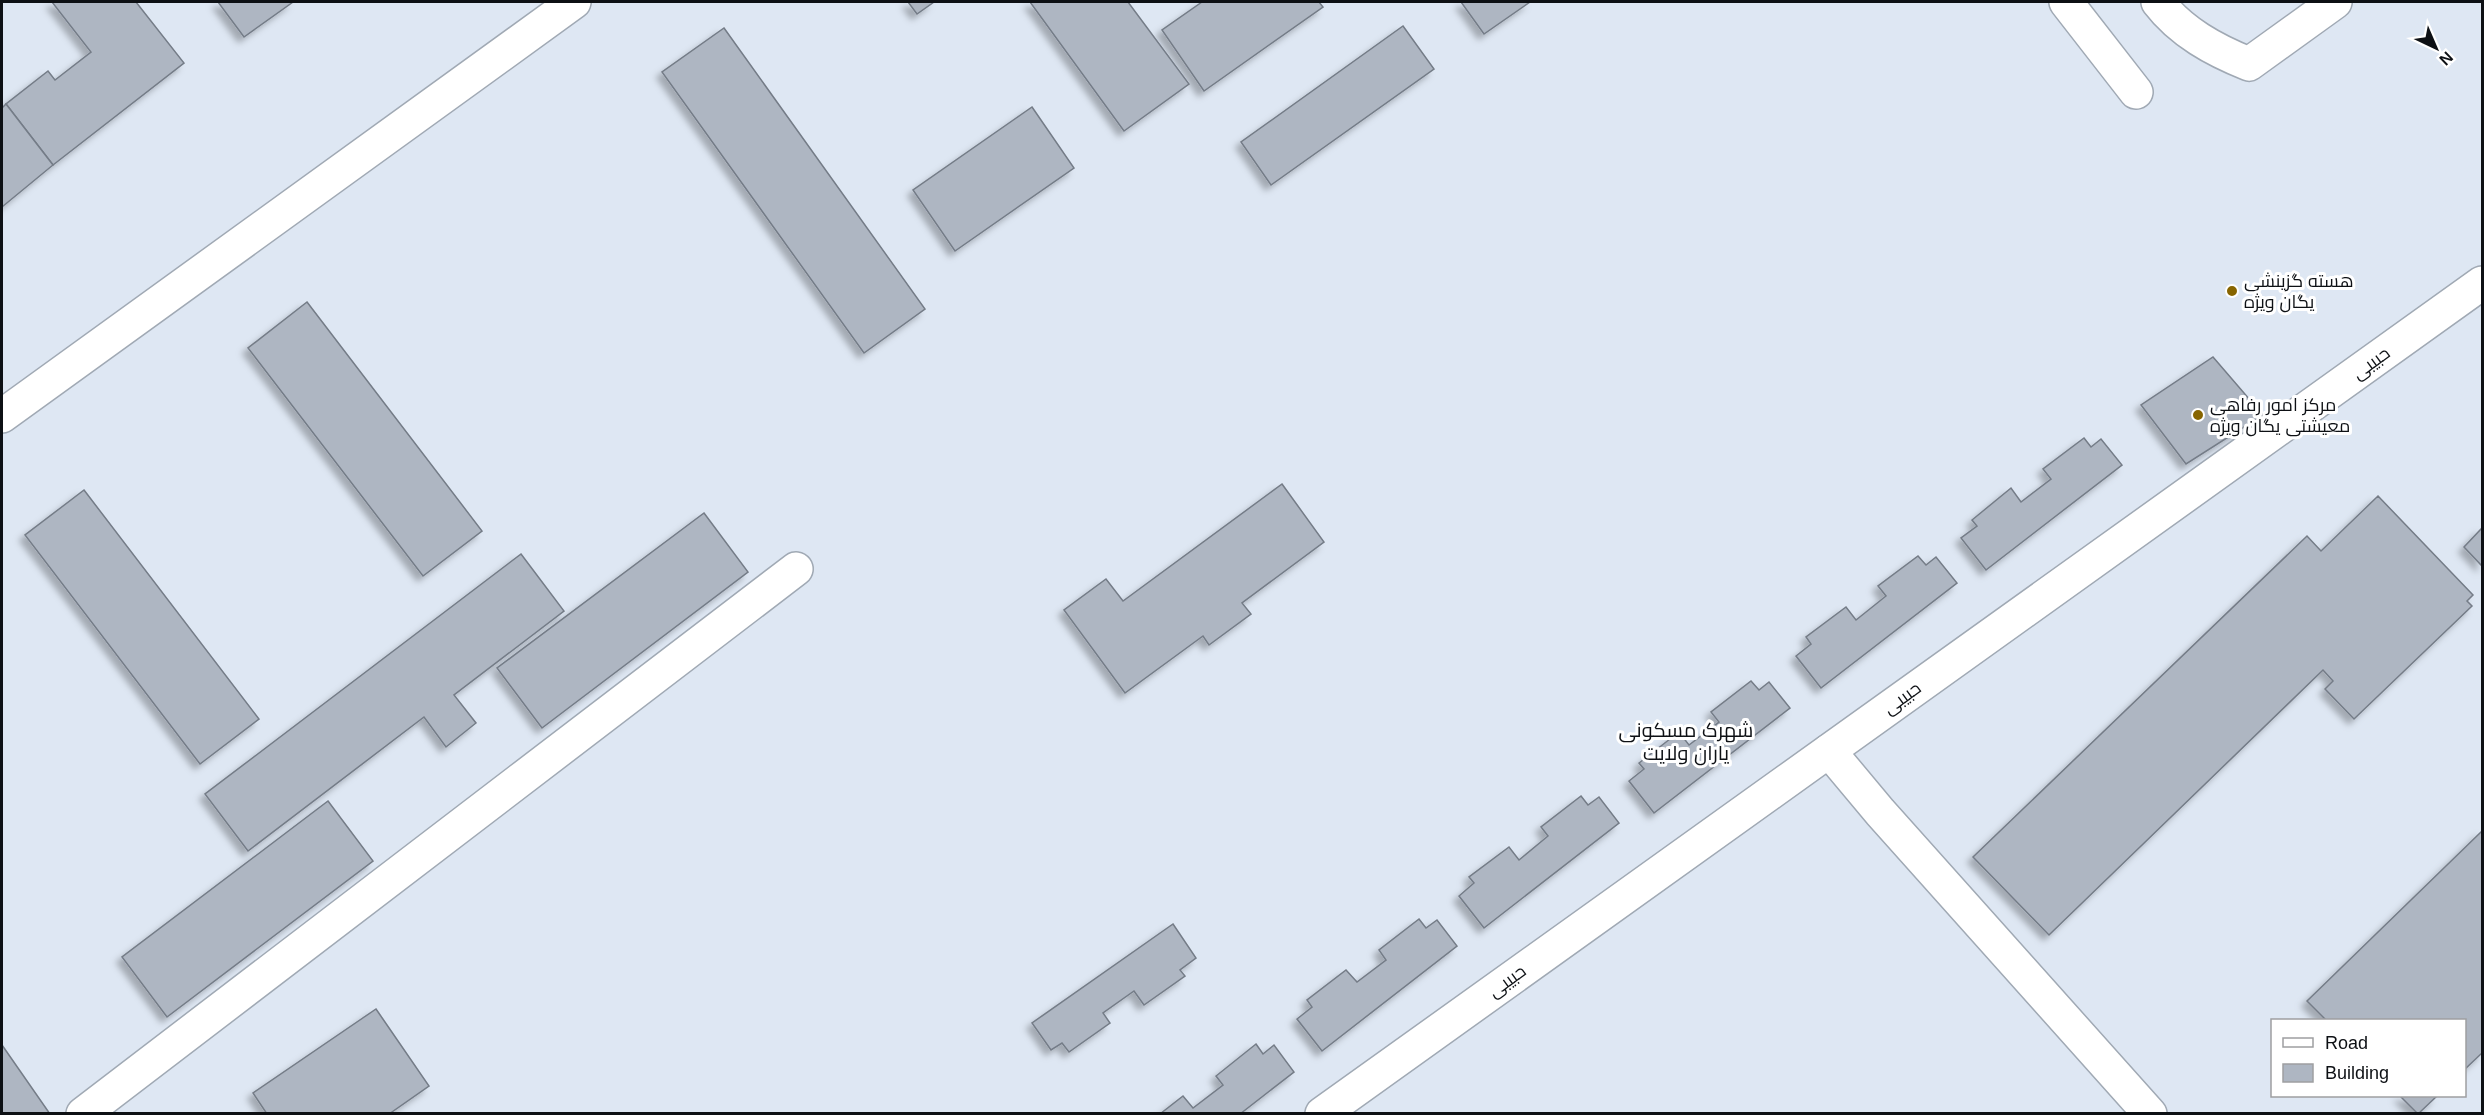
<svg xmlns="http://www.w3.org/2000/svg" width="2484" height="1115" font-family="Helvetica,Cairo,sans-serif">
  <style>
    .building { fill: #aeb6c2; stroke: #747c87; stroke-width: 1.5; filter: url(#shadow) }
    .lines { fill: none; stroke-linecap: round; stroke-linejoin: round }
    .minor-casing { stroke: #a0a9b4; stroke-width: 36 }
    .minor { stroke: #fff; stroke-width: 33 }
    .poi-dot { fill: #876500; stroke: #fff; stroke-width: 2 }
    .labels { text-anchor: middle; stroke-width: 6; stroke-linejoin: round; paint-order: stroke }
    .poi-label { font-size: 18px; fill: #0d1014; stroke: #fff; text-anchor: start }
    .street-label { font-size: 18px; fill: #0d1014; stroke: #fff }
    .neighbourhood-label { font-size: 20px; fill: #0d1014; stroke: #fff }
  </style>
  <defs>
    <filter id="shadow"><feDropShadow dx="-5.5" dy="5.5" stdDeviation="3" flood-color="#0004"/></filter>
  </defs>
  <rect width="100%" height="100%" fill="#dee7f3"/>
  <g class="building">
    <path d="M52 2H136L184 63 53 165 6 104 48 71 55 80 91 52Z"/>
    <path d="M218 2H293L244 37Z"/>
    <path d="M908 2H934L917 14Z"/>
    <path d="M1030 2H1128L1189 84 1124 131Z"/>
    <path d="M1202 2H1319L1323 7 1204 91 1162 30Z"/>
    <path d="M1461 2H1530L1484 34Z"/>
    <path d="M1403 26 1434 69 1271 185 1241 142Z"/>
    <path d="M724 28 925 309 864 353 662 72Z"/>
    <path d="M6 104 53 165 2 207V108Z"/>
    <path d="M1032 107 1074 168 955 251 913 190Z"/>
    <path d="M307 302 482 531 423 576 248 348Z"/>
    <path d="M2213 357 2263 415 2186 464 2141 405Z"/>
    <path d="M2084 438 2091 447 2101 439 2122 465 1986 570 1961 538 1977 526 1972 520 2011 488 2021 502 2051 479 2043 469Z"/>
    <path d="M1282 484 1324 542 1242 603 1251 614 1209 645 1203 636 1125 693 1064 610 1106 579 1123 601Z"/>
    <path d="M84 490 259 719 200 764 25 535Z"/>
    <path d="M2378 496 2473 595 2467 601 2472 606 2354 719 2325 689 2333 681 2323 670 2049 935 1973 857 2307 536 2321 551Z"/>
    <path d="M704 513 748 572 542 728 497 668Z"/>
    <path d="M2482 528V566L2464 547Z"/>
    <path d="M521 554 564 611 454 695 476 723 446 747 424 717 248 851 205 794Z"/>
    <path d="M1918 556 1926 565 1936 557 1957 583 1821 688 1796 656 1811 644 1806 637 1846 607 1856 620 1886 596 1878 586Z"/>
    <path d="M1751 681 1759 690 1769 682 1790 708 1654 813 1629 781 1644 769 1639 763 1679 732 1689 745 1719 722 1711 712Z"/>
    <path d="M1581 796 1588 805 1599 797 1619 823 1484 928 1459 896 1474 883 1469 877 1509 847 1519 860 1548 836 1541 827Z"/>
    <path d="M328 801 373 861 167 1017 122 957Z"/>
    <path d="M2482 831V1053L2464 1070V1020H2326L2307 1001Z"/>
    <path d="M1419 919 1426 928 1437 920 1457 946 1322 1051 1297 1019 1312 1007 1307 1000 1346 970 1357 982 1386 960 1379 950Z"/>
    <path d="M1173 924 1196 958 1180 970 1185 976 1144 1005 1134 991 1103 1013 1110 1023 1069 1052 1062 1043 1051 1050 1032 1023Z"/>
    <path d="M376 1009 429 1086 389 1114H267L253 1093Z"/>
    <path d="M1256 1044 1263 1054 1274 1045 1294 1072 1240 1114H1160L1183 1096 1193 1108 1223 1085 1216 1076Z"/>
    <path d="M2 1045 50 1114H2Z"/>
    <path d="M2400 1096H2437L2418 1114Z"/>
  </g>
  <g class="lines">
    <defs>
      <g id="minor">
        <path d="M2066 2 2136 92"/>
        <path d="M2158 2C2181 32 2214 50 2249 64L2335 2"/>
        <path d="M2 416 574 2"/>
        <path d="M1829 751 1880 812 2150 1114"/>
        <path d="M83 1114 796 569"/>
        <path d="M1322 1114 2482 283"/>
      </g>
    </defs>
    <use href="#minor" class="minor-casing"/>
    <use href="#minor" class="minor"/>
  </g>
  <g class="poi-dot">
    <circle cx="2232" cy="291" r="6"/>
    <circle cx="2198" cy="415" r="6"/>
  </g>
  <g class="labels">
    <g class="poi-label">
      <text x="2244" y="287">هسته گزینشی<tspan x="2244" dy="21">یگان ویژه</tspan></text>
      <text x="2210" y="411">مرکز امور رفاهی<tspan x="2210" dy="21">معیشتی یگان ویژه</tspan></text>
    </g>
    <g class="street-label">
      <text transform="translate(2371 363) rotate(-36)" y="6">حبیبی</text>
      <text transform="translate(1902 698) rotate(-36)" y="6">حبیبی</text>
      <text transform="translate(1507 981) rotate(-36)" y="6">حبیبی</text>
    </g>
    <g class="neighbourhood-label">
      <text x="1686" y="737">شهرک مسکونی<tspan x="1686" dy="23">یاران ولایت</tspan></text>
    </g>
  </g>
  <rect width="2484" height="1115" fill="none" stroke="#0d1014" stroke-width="6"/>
  <rect x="2271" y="1019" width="195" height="78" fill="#ffffff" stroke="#9e9fa1" stroke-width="1.5"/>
  <rect x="2283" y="1038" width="30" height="9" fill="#ffffff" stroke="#9e9fa1" stroke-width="1.5"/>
  <text x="2325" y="1049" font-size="18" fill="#0d1014">Road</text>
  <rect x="2283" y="1064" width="30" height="18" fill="#aeb6c2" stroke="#9e9fa1" stroke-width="1.5"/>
  <text x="2325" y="1079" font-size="18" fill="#0d1014">Building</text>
  <g transform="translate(2436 48) rotate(136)" stroke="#ffffff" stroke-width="4.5" paint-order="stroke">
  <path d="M0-4.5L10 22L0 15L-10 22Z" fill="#0d1014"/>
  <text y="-9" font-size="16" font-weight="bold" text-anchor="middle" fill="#0d1014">N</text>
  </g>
</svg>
